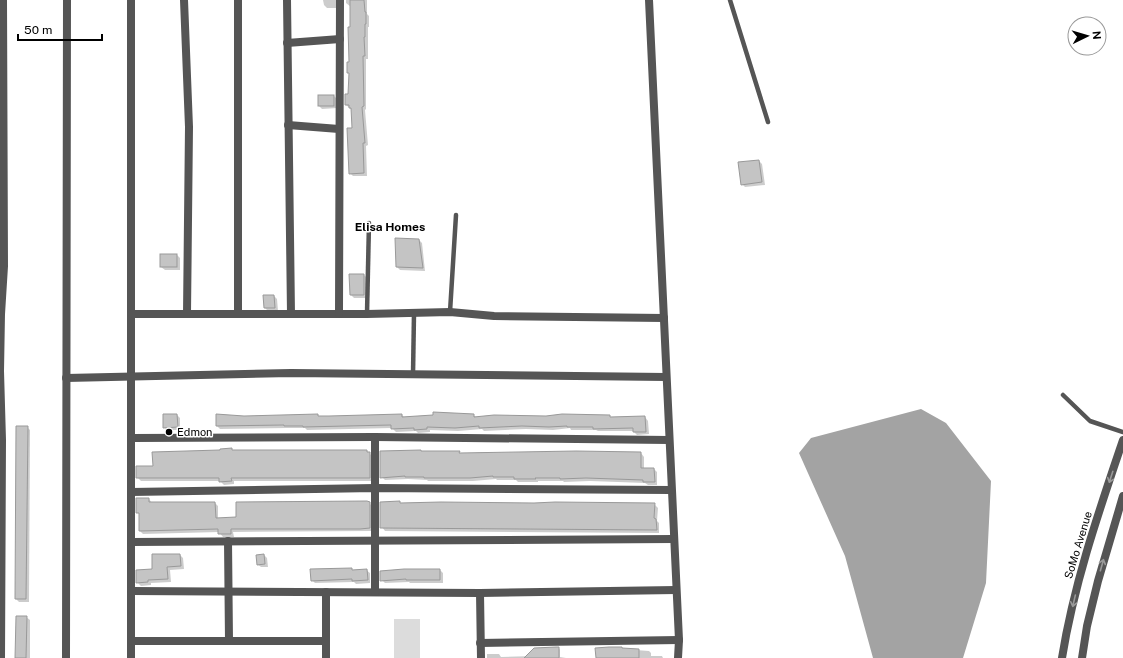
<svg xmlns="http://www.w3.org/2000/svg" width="1123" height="658" font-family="'Public Sans',sans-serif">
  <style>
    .green { fill: #dcdcdc }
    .water { fill: #a3a3a3 }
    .shadow { fill: #0003 }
    .building { fill: #c4c4c4; stroke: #999 }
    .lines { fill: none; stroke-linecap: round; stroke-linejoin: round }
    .service { stroke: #555; stroke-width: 4.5 }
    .minor { stroke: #555; stroke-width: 8 }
    .tertiary { stroke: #555; stroke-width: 8 }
    .oneway { stroke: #999 }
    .poi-dot { fill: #000; stroke: #fff; stroke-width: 1.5 }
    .labels { text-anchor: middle; stroke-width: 3; stroke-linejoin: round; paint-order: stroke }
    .poi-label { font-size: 11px; fill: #000; stroke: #fff; text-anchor: start }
    .street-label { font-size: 11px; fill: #000; stroke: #fff }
    .neighbourhood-label { font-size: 12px; font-weight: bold; fill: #000; stroke: #fff }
  </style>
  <rect width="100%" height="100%" fill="#fff"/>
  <rect class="green" x="394" y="619" width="26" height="39"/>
  <path class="water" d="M921 409 946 423 991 481 986 583 963 658H873L845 556 799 453 811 438Z"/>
  <g class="shadow">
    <path d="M323 0H339L337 8H327L324 5Z"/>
    <path d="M346 0H367V14L369 16V27H368V59H366V109L365 110 368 145 366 146 367 176H353L350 173 353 129 352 110 346 105 349 95 350 74 348 72 350 63 351 7 346 3Z"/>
    <path d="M334 96 337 99V108L322 109 319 106Z"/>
    <path d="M759 161 762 164 765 185 745 187 742 184Z"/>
    <path d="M419 240 422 243 425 271 400 270 397 267Z"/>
    <path d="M177 255 180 258V270H165L161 267Z"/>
    <path d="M364 275 367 278V298H354L351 295Z"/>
    <path d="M264 296H274L277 299 278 311H268L265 308Z"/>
    <path d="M177 415 180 418V430H167L164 427Z"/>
    <path d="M318 415 319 417 402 415 405 418 473 415 476 417 609 416 611 418 645 417 648 421 649 434 637 435 633 431H598L596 430H571L570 428 553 430 526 429 484 431 482 429 458 431 430 430V432L418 433 416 431 396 432 392 428 307 430 305 428H287L220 429 217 426 244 417Z"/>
    <path d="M27 427 30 430 29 602H19L16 599Z"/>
    <path d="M231 449 233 451H367L372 456V481H234V484L224 485 220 481H141L138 478 154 467Z"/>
    <path d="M459 452 460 454 486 452 488 454 576 452 641 453 644 457V469H654L657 472V485H648L645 483 590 481 564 482 563 481H538V482H518L516 480H497L496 479 473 481H428L427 480 408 479 385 480 382 477Z"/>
    <path d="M149 499 152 503H215L218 506V519L369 503 372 506V531L233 532 234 537H223L219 532 143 534 140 531V515L138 512Z"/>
    <path d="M382 503 654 504 658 508 657 521 659 523V533L385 531 382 527Z"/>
    <path d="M180 555 183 558 184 569 170 570 171 582 151 583V585L141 586 138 583Z"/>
    <path d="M264 555 267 558 268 567H261L257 564Z"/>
    <path d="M351 569 353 571 366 570 370 573V583L356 584 354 582 315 583 312 580Z"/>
    <path d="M440 570 443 573V583H410L409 582 385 583 382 580Z"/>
    <path d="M26 617 30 620V658H17Z"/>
    <path d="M559 648 560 650V657L566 658H487V654H499L501 657 534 656Z"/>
    <path d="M623 649 649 651 651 653V656H662L663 658H588H597Z"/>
  </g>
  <g class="building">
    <path d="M350 0H364L365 12H366V24H365V37H364L365 56H363L364 106 362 107 365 143H363L364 173 349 174 347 128H352L351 108H349V105H345V94H348L349 73H347V62H349L348 27H350Z"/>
    <rect x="318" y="95" width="16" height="11"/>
    <path d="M759 160 762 182 741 185 738 162Z"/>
    <path d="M395 238 419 239 423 268 396 267Z"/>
    <rect x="160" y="254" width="17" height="13"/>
    <path d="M349 274H364V295H350Z"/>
    <path d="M263 295H274L275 308H264Z"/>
    <path d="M433 412 474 414V417L494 415 546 416 562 414 610 415V417L645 416 646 432H633V428L593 429V427H567V426L549 427 522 426 479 428V426L455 428 427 427V429L414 430V428L391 429V425L303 427V426H284V425L216 426V414L244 416 318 414V416H329L402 414V417L433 415Z"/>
    <path d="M163 414H177L178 427 163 428Z"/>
    <path d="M16 426H28L26 599H15Z"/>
    <path d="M232 448V450H367V452H370V478H231L232 481 219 482V478H136V466H153L152 452 220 450V449Z"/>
    <path d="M421 450V451H460L459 453 576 451 641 452V468H654L655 482H643V480L586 478 560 479V478H535L536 479H514V477H493V476L470 478H424V477H405V476L380 478V451Z"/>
    <path d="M136 498H149V502H215L216 518 236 517V502L367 501 370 502V528L360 529H231V534H218V529L139 531V513H136Z"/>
    <path d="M400 501V503L441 502 534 503 555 502 655 503 654 518 656 519 657 530 380 528V502Z"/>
    <path d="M152 554H180L181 566 167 567 168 579 148 580V582L136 583V570L152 569Z"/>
    <path d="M264 554 265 564 257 565 256 555Z"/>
    <path d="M352 568V570L367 569 368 580 352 581V579L311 581 310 569Z"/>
    <path d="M404 569H440V580H406V579L380 581V571Z"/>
    <path d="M16 616H27L26 658H15Z"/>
    <path d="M556 647H559V658H524L534 648Z"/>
    <path d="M609 647H622V648L639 649V658H596L595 648Z"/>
  </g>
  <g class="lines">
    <g class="service">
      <path d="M730 0 768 122"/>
      <path d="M450 312 456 215"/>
      <path d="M367 314 369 223"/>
      <path d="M413 375 414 313"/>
      <path d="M1063 395 1090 421 1123 432"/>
    </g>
    <g class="minor">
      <path d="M131 0V658"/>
      <path d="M184 0 189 127 187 314"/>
      <path d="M238 0V314"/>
      <path d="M287 0 291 314"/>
      <path d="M649 0 679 640 678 658"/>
      <path d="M287 43 340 39"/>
      <path d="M288 125 339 129"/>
      <path d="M132 314H367L450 312 494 316 664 318"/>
      <path d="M339 314 340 0"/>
      <path d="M66 378 291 373 666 377"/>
      <path d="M131 438 375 437 669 440"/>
      <path d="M131 492 375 488 671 490"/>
      <path d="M228 541 229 641"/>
      <path d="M131 542 674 539"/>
      <path d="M131 591 480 593 676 590"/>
      <path d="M375 592V437"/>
      <path d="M480 593 481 658"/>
      <path d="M132 641H326"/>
      <path d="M480 643 679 640"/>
      <path d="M1 658 2 440 0 371 1 314 4 266 3 0"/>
      <path d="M66 658 67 0"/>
      <path d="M326 658V592"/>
    </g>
    <g class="tertiary">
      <path d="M1062 658C1074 583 1099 511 1123 440"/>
      <path d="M1082 658 1087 626 1098 581 1123 496"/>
    </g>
  </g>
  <defs><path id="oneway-shaft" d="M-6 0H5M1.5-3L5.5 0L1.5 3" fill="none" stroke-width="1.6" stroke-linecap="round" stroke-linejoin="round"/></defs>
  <g class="oneway">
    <use href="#oneway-shaft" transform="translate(1111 477) rotate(108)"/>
    <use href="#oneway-shaft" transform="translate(1102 565) rotate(-74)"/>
    <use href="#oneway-shaft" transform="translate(1074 601) rotate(103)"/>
  </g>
  <circle class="poi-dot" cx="169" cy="432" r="4"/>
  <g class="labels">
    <g class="poi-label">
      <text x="177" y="436">Edmon</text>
    </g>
    <g class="street-label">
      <text transform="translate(1078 545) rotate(-73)" y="4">SoMo Avenue</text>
    </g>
    <g class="neighbourhood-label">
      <text x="390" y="231">Elisa Homes</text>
    </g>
  </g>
  <g transform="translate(1087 36) rotate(85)"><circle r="19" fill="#ffffff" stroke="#999999"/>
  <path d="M0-3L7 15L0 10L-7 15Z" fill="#000000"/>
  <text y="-6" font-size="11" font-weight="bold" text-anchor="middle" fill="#000000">N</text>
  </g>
  <path d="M18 34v6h84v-6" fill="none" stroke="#000000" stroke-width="2"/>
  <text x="24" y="34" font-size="12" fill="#000000" stroke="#ffffff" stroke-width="3" paint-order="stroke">50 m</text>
</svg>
